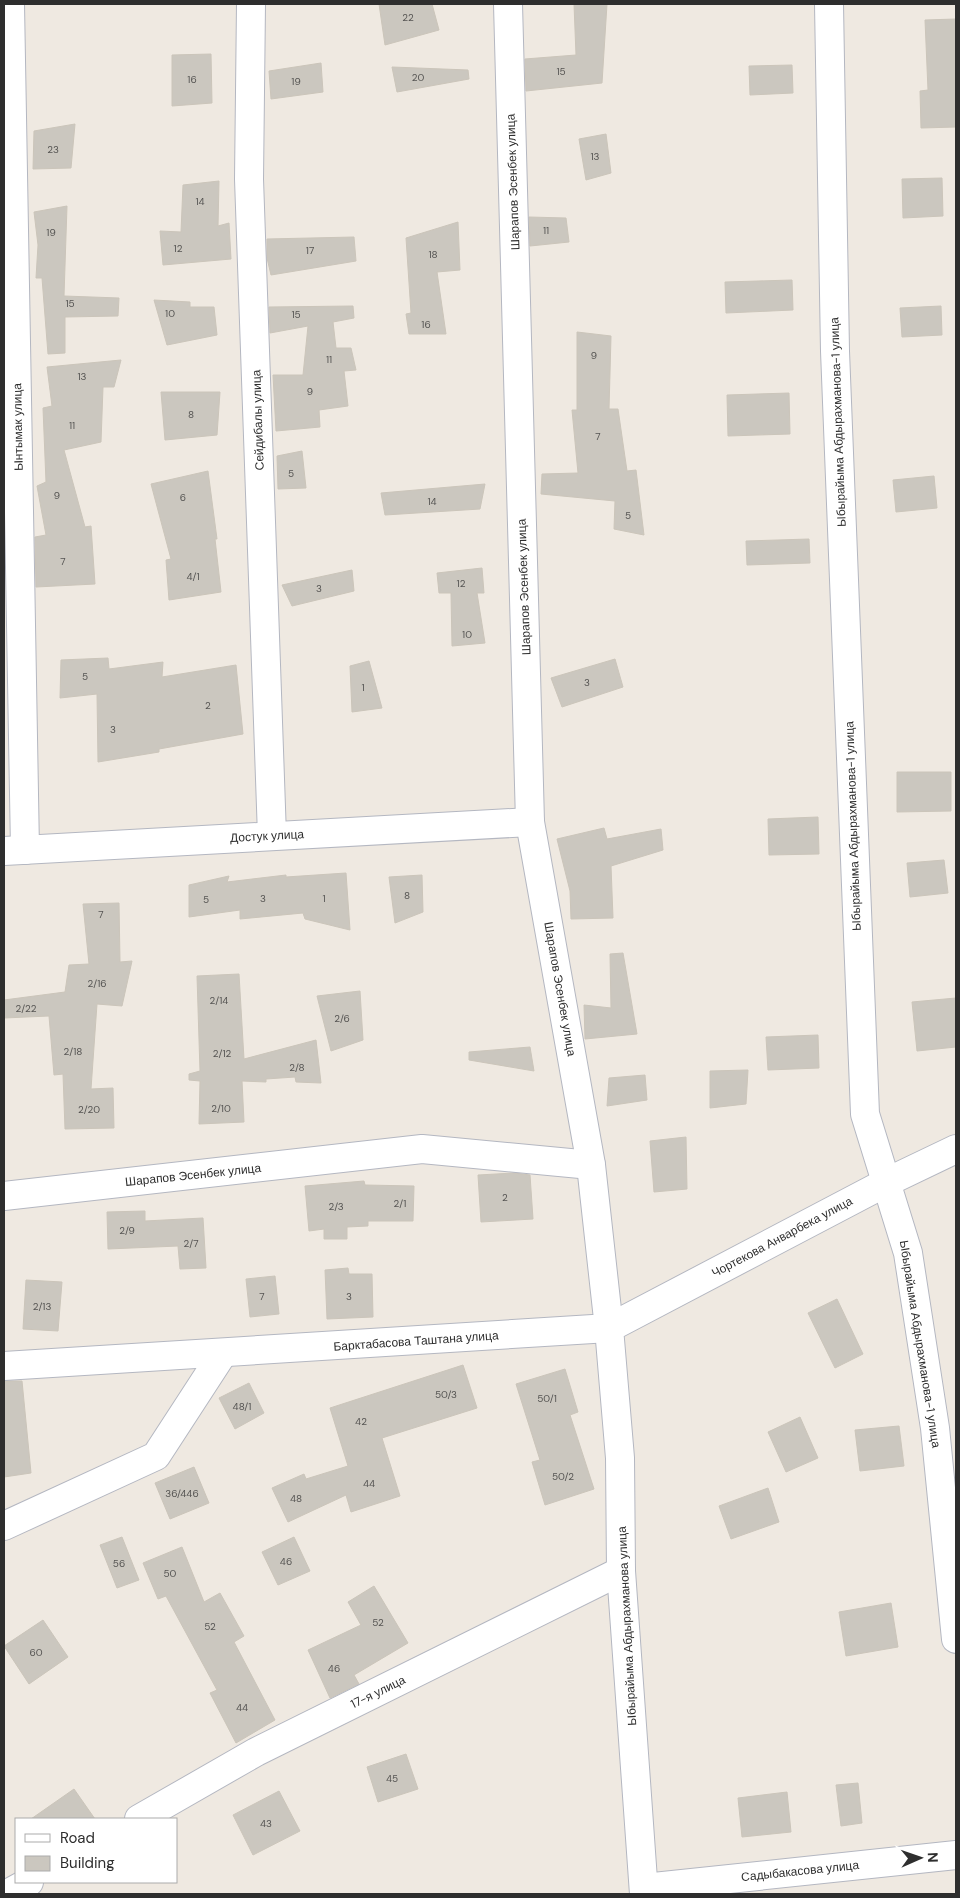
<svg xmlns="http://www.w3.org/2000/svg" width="960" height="1898" font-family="'DM Sans',sans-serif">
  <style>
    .building { fill: #cbc7bf; stroke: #cbc5ba }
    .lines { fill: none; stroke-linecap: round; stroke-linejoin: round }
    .minor-casing { stroke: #b4b7c1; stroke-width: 30 }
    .tertiary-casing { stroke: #b4b7c1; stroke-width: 30 }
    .minor { stroke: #fff; stroke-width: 28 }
    .tertiary { stroke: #fff; stroke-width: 28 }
    .labels { text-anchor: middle; stroke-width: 5; stroke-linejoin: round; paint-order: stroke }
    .number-label { font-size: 10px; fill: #555452 }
    .street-label { font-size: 12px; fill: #2e2e2e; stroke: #fff }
  </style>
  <rect width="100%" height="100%" fill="#efe9e1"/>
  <g class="building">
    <path d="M379 4H432L439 30 385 45Z"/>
    <path d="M574 4H607L602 83 526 91 525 59 576 55Z"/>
    <path d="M956 19V127L921 128 920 91 928 90 925 20Z"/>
    <path d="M211 54 212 103 172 106V55Z"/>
    <path d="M321 63 323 92 271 99 269 71Z"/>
    <path d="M792 65 793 93 750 95 749 66Z"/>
    <path d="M392 67 468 70 469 79 397 92Z"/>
    <path d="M75 124 71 168 33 169 34 131Z"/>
    <path d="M606 134 611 173 586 180 579 139Z"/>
    <path d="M942 178 943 216 903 218 902 179Z"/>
    <path d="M219 181 218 226 229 223 231 259 163 265 160 231 181 232 183 185Z"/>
    <path d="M67 206 64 296 119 298 118 316 65 317V353L48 354 42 278H36L38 245 34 212Z"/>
    <path d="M529 217 566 218 569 242 530 246Z"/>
    <path d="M458 222 460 270 437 272 446 334H409L406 314 411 313 406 238Z"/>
    <path d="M354 237 356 261 271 275 267 258V239Z"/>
    <path d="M792 280 793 310 726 313 725 282Z"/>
    <path d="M154 300 190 302V307H214L217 335 167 345Z"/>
    <path d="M353 306 354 318 333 322 336 348H351L356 370 344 371 348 406 319 410 320 427 276 431 273 375H303L308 326 270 333 269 307Z"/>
    <path d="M941 306 942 335 902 337 900 308Z"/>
    <path d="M577 332 611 336 609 409H618L627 471 636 470 644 535 614 529 615 501 541 494 542 474 578 473 572 410H577Z"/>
    <path d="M121 360 114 387H103L101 442 64 450 85 527 91 526 95 584 36 587 35 537 46 535 37 486 46 482 43 408 52 406 47 367Z"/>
    <path d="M161 392H220L217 435 165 440Z"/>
    <path d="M789 393 790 434 728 436 727 395Z"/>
    <path d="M302 451 306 488 278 489 277 456Z"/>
    <path d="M208 471 217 539H215L221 592 169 600 166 560 171 559 151 484Z"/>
    <path d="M934 476 937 508 896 512 893 480Z"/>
    <path d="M485 484 480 509 385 515 381 493Z"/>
    <path d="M809 539 810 563 747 565 746 541Z"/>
    <path d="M482 568 484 593H477L485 643 452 646 451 593H439L437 573Z"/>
    <path d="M352 570 354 591 292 606 282 585Z"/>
    <path d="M108 658 109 669 163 662 162 677 236 665 243 734 159 749V752L98 762 97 694 60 698 61 660Z"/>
    <path d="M615 659 623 687 562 707 551 678Z"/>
    <path d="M369 661 382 708 352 712 350 666Z"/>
    <path d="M897 772H951V811L897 812Z"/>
    <path d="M818 817 819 854 769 855 768 819Z"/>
    <path d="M604 828 607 839 661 829 663 850 611 866 613 918 571 919 570 891 557 839Z"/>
    <path d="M944 860 948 893 910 897 907 863Z"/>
    <path d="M346 873 350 930 305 919 303 913 240 919V910L189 917V885L229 876 227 882 286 875V877Z"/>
    <path d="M422 875 423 912 395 923 389 877Z"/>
    <path d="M119 903 120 962 132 961 122 1006 97 1004 91 1089 113 1088 114 1128 65 1129 63 1074 54 1075 49 1016 4 1018V1000L65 992 69 965 89 964 83 904Z"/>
    <path d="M623 953 637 1034 585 1039 584 1005 611 1008 610 954Z"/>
    <path d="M239 974 244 1059 316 1040 321 1083 296 1082 295 1077 266 1079V1082L242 1081 244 1122 199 1124 200 1081 189 1080V1074L200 1071 197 976Z"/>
    <path d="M360 991 363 1040 331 1051 317 996Z"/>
    <path d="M956 998V1047L917 1051 912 1002Z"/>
    <path d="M818 1035 819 1068 768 1070 766 1037Z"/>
    <path d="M530 1047 534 1071 469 1060V1052Z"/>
    <path d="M748 1070 746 1104 710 1108V1071Z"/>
    <path d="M645 1075 647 1100 607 1106 609 1078Z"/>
    <path d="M686 1137 687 1189 654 1192 650 1141Z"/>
    <path d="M514 1173 530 1175 533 1219 481 1222 478 1175Z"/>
    <path d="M364 1181 365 1185 414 1186 413 1221H368V1226L347 1227V1239H324V1229L309 1231 305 1186Z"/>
    <path d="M145 1211V1221L203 1218 206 1268 180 1269 178 1246 108 1249 107 1212Z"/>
    <path d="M348 1268 349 1274H372L373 1317 327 1319 325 1270Z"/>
    <path d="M275 1276 279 1314 250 1317 246 1279Z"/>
    <path d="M26 1280 62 1282 58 1331 23 1329Z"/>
    <path d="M837 1299 863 1354 835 1368 808 1313Z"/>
    <path d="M463 1365 477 1408 382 1438 400 1496 351 1512 346 1495 288 1522 272 1488 304 1474 306 1479 348 1466 330 1408Z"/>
    <path d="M565 1369 578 1412 570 1415 594 1489 545 1505 532 1462 540 1460 516 1384Z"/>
    <path d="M4 1381H22L31 1473 4 1477Z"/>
    <path d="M249 1383 264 1413 235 1429 219 1398Z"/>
    <path d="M800 1417 818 1458 786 1472 768 1432Z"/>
    <path d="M899 1426 904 1466 860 1471 855 1430Z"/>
    <path d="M194 1467 209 1503 170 1519 155 1483Z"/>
    <path d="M768 1488 779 1522 731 1539 719 1506Z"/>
    <path d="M122 1537 139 1580 117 1588 100 1545Z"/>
    <path d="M294 1537 310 1571 278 1585 262 1552Z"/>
    <path d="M182 1547 204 1602 220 1593 244 1636 234 1642 275 1720 236 1743 210 1693 217 1690 166 1596 158 1599 143 1563Z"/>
    <path d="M374 1586 408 1643 354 1675 359 1684 330 1698 308 1650 361 1625 348 1602Z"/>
    <path d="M891 1603 898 1647 846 1656 839 1612Z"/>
    <path d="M43 1620 68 1657 29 1684 4 1646Z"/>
    <path d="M406 1754 418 1789 378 1802 367 1767Z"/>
    <path d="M858 1783 862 1823 841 1826 836 1785Z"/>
    <path d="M74 1789 95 1819H31Z"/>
    <path d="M279 1791 300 1831 253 1855 233 1815Z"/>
    <path d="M787 1792 791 1832 742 1837 738 1798Z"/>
  </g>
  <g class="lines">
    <defs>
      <g id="minor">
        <path d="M10 4 25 850"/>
        <path d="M251 4 249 179 272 836"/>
        <path d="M829 4 835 351 865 1114 908 1253 935 1428 956 1639"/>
        <path d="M4 851 530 822"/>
        <path d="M4 1196 422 1149 591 1165"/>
        <path d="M4 1366 609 1328 591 1165 530 822 508 4"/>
        <path d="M4 1526 156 1456 223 1353"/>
        <path d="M139 1819 256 1752 621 1571"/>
        <path d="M644 1888 956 1855"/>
        <path d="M7 1894 29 1882"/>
      </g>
      <path id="tertiary" d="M644 1894 621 1571 620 1458 609 1328 887 1182 956 1149"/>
    </defs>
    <use href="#minor" class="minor-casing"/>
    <use href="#tertiary" class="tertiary-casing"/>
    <use href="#minor" class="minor"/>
    <use href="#tertiary" class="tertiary"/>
  </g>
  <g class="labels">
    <g class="number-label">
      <text x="408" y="21">22</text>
      <text x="561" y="75">15</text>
      <text x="418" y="81">20</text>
      <text x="192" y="83">16</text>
      <text x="296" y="85">19</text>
      <text x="53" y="153">23</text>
      <text x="595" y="160">13</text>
      <text x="200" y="205">14</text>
      <text x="546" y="234">11</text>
      <text x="51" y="236">19</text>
      <text x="178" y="252">12</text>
      <text x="310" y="254">17</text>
      <text x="433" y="258">18</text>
      <text x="70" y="307">15</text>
      <text x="170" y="317">10</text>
      <text x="296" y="318">15</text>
      <text x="426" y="328">16</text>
      <text x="594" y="359">9</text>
      <text x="329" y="363">11</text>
      <text x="82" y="380">13</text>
      <text x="310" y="395">9</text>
      <text x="191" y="418">8</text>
      <text x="72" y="429">11</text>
      <text x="598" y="440">7</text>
      <text x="291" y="477">5</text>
      <text x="57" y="499">9</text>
      <text x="183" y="501">6</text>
      <text x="432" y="505">14</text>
      <text x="628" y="519">5</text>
      <text x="63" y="565">7</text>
      <text x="193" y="580">4/1</text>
      <text x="461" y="587">12</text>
      <text x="319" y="592">3</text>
      <text x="467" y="638">10</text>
      <text x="85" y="680">5</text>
      <text x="587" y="686">3</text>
      <text x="363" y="691">1</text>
      <text x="208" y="709">2</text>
      <text x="113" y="733">3</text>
      <text x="407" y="899">8</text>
      <text x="263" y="902">3</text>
      <text x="324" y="902">1</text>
      <text x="206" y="903">5</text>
      <text x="101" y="918">7</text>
      <text x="97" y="987">2/16</text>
      <text x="219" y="1004">2/14</text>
      <text x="26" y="1012">2/22</text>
      <text x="342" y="1022">2/6</text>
      <text x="73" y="1055">2/18</text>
      <text x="222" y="1057">2/12</text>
      <text x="297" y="1071">2/8</text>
      <text x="221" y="1112">2/10</text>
      <text x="89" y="1113">2/20</text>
      <text x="505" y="1201">2</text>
      <text x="400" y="1207">2/1</text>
      <text x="336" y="1210">2/3</text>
      <text x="127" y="1234">2/9</text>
      <text x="191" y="1247">2/7</text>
      <text x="262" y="1300">7</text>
      <text x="349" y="1300">3</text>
      <text x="42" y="1310">2/13</text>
      <text x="446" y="1398">50/3</text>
      <text x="547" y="1402">50/1</text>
      <text x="242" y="1410">48/1</text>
      <text x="361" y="1425">42</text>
      <text x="563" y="1480">50/2</text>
      <text x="369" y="1487">44</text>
      <text x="182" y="1497">36/446</text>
      <text x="296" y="1502">48</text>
      <text x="286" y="1565">46</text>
      <text x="119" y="1567">56</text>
      <text x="170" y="1577">50</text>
      <text x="378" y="1626">52</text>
      <text x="210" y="1630">52</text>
      <text x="36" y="1656">60</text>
      <text x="334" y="1672">46</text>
      <text x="242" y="1711">44</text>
      <text x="392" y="1782">45</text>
      <text x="266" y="1827">43</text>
    </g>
    <g class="street-label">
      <text transform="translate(513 182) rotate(-92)" y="4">Шарапов Эсенбек улица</text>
      <text transform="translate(258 420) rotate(-92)" y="4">Сейдибалы улица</text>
      <text transform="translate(838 422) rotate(-92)" y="4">Ыбырайыма Абдырахманова-1 улица</text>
      <text transform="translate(18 427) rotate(-91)" y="4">Ынтымак улица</text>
      <text transform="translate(524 587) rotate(-92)" y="4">Шарапов Эсенбек улица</text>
      <text transform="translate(853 826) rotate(-92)" y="4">Ыбырайыма Абдырахманова-1 улица</text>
      <text transform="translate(267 836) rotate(-3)" y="4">Достук улица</text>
      <text transform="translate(560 989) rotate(80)" y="4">Шарапов Эсенбек улица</text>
      <text transform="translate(193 1175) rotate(-6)" y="4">Шарапов Эсенбек улица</text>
      <text transform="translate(782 1237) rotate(-28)" y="4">Чортекова Анварбека улица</text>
      <text transform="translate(416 1341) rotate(-4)" y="4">Барктабасова Таштана улица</text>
      <text transform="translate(920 1344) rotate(81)" y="4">Ыбырайыма Абдырахманова-1 улица</text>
      <text transform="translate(627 1626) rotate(-93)" y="4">Ыбырайыма Абдырахманова улица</text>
      <text transform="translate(378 1692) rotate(-26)" y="4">17-я улица</text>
      <text transform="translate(800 1871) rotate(-6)" y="4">Садыбакасова улица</text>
    </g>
  </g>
  <rect width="960" height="1898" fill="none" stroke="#2e2e2e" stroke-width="10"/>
  <rect x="15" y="1818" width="162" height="65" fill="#ffffff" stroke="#ababab"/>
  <rect x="25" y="1834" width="25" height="8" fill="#ffffff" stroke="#ababab"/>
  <text x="60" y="1843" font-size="15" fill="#2e2e2e">Road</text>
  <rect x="25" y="1856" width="25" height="15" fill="#cbc7bf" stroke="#ababab"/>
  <text x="60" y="1868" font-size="15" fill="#2e2e2e">Building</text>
  <g transform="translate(920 1858) rotate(88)" stroke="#ffffff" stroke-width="4" paint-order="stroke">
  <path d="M0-4L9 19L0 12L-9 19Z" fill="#2e2e2e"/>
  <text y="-8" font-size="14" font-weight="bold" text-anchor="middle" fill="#2e2e2e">N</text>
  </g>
</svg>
